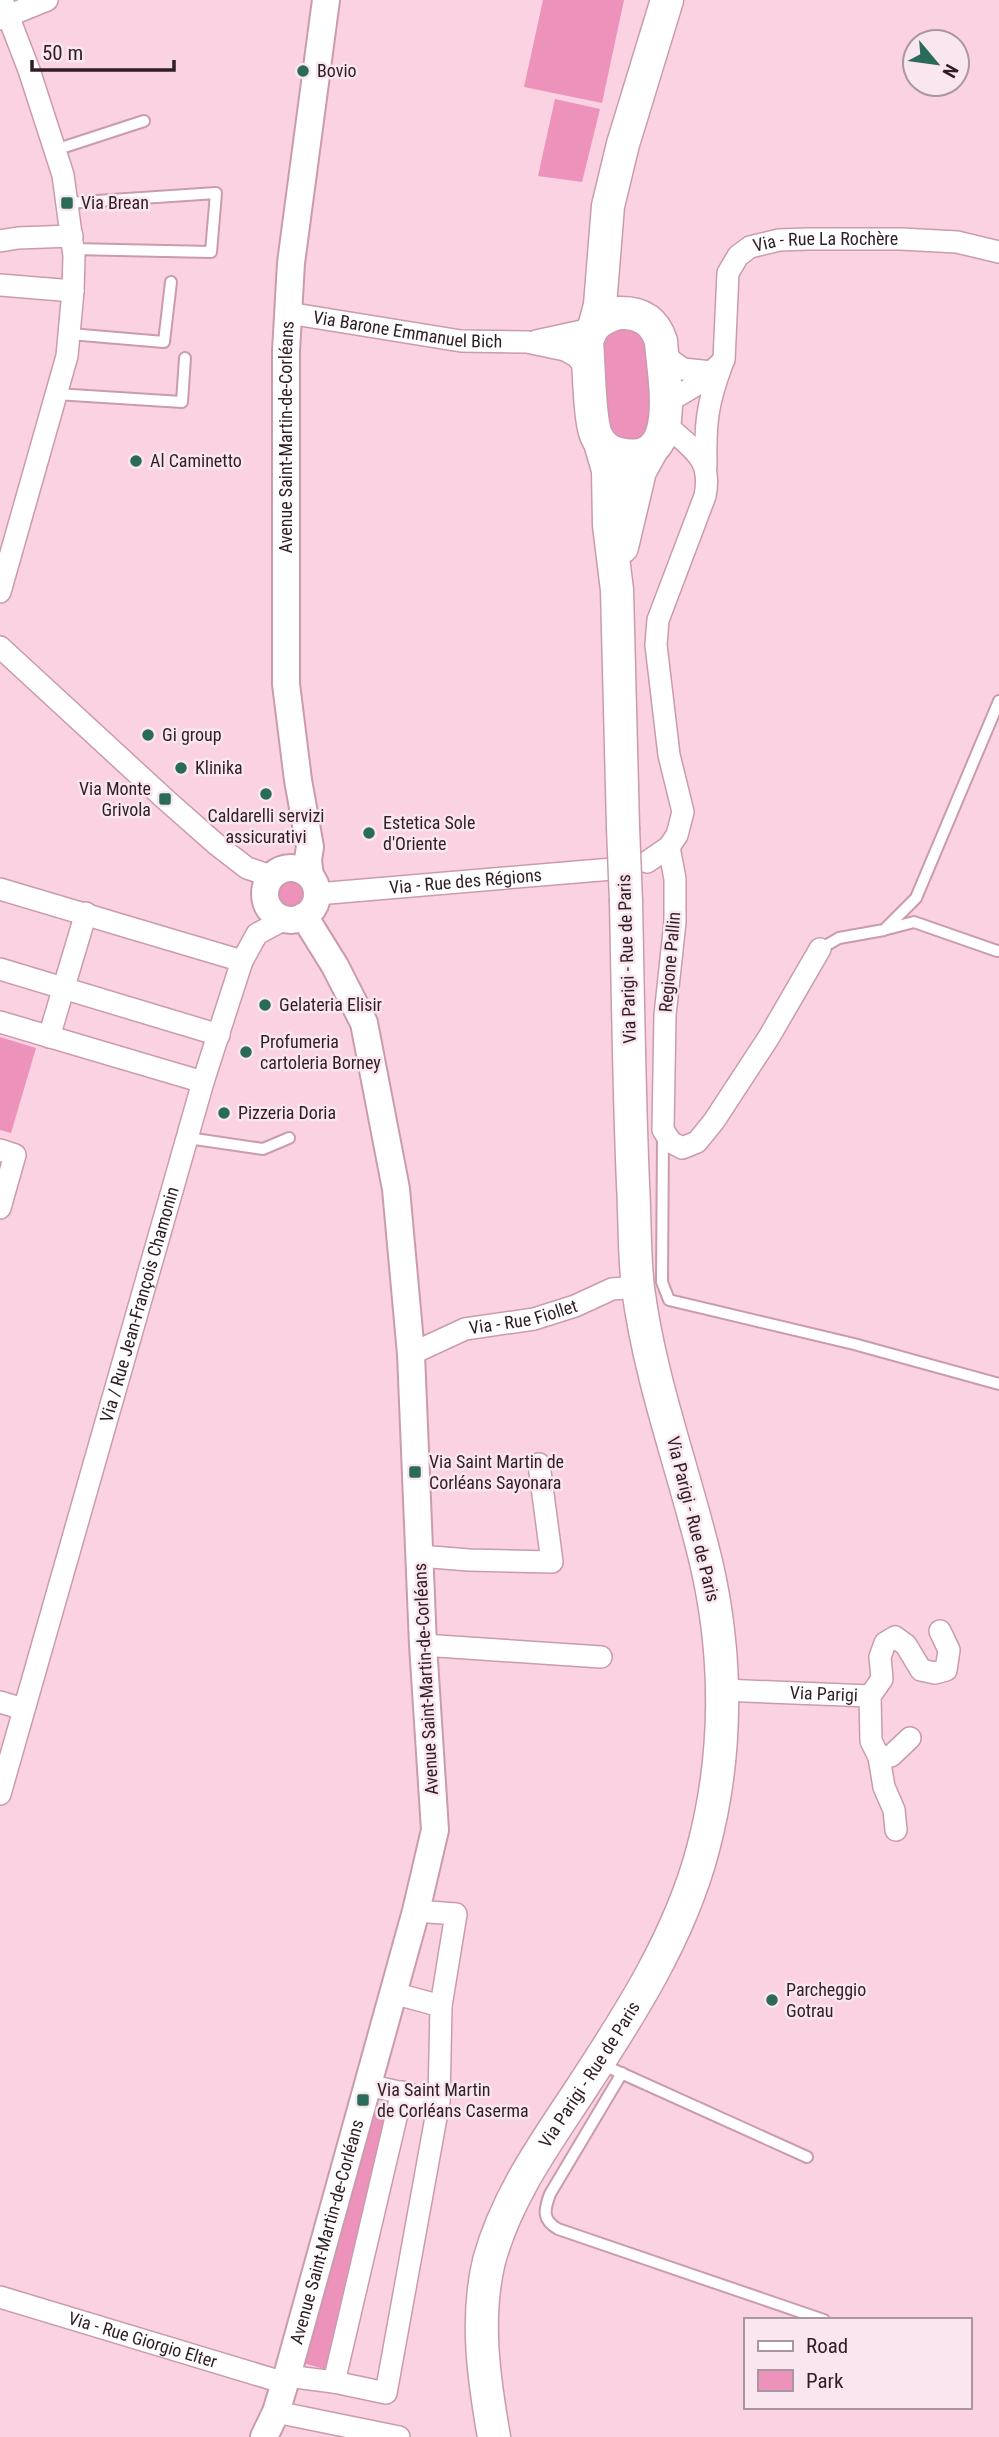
<svg xmlns="http://www.w3.org/2000/svg" width="999" height="2437" font-family="'Roboto Condensed',sans-serif">
  <style>
    .green { fill: #ed92bb }
    .lines { fill: none; stroke-linecap: round; stroke-linejoin: round }
    .service-casing { stroke: #ca9bae; stroke-width: 14 }
    .minor-casing { stroke: #ca9bae; stroke-width: 24 }
    .tertiary-casing { stroke: #ca9bae; stroke-width: 30 }
    .primary-casing { stroke: #ca9bae; stroke-width: 35 }
    .service { stroke: #fff; stroke-width: 10 }
    .minor { stroke: #fff; stroke-width: 21 }
    .tertiary { stroke: #fff; stroke-width: 26 }
    .primary { stroke: #fff; stroke-width: 32 }
    .primary-bridge-casing { stroke: #ca9bae; stroke-width: 35; stroke-linecap: butt }
    .primary-bridge { stroke: #fff; stroke-width: 32 }
    .poi-dot { fill: #2a6a58; stroke: #fae6ee; stroke-width: 2.5 }
    .labels { text-anchor: middle; stroke-width: 5; stroke-linejoin: round; paint-order: stroke }
    .poi-label { font-size: 18px; fill: #301e26; stroke: #fae6ee; text-anchor: start }
    .street-label { font-size: 18px; fill: #301e26; stroke: #fae6ee }
  </style>
  <rect width="100%" height="100%" fill="#fad2e2"/>
  <g class="green">
    <path d="M543 0H624L602 103 524 87Z"/>
    <path d="M555 99 600 109 582 182 538 176Z"/>
    <path d="M619 329C631 329 638 333 646 341L653 427 635 442 613 438 602 420 603 339Z"/>
    <circle cx="291" cy="895" r="18"/>
    <path d="M0 1037 36 1048 11 1133 0 1130Z"/>
    <path d="M367 2109 390 2114 331 2371 303 2363Z"/>
  </g>
  <g class="lines">
    <defs>
      <g id="service">
        <path d="M55 150 144 121"/>
        <path d="M67 203 216 193 211 252 73 249"/>
        <path d="M70 334 164 342 171 282"/>
        <path d="M56 394 182 402 185 358"/>
        <path d="M887 929 914 922 997 951"/>
        <path d="M820 949 839 938 884 930 916 898 999 701"/>
        <path d="M663 1136 662 1282 669 1300 854 1344 999 1384"/>
        <path d="M188 1138 263 1149 289 1138"/>
        <path d="M601 2064 807 2157"/>
        <path d="M622 2073 550 2194C544 2210 542 2220 558 2229L824 2320"/>
      </g>
      <g id="minor">
        <path d="M0 19 47 0"/>
        <path d="M0 241 18 238 72 236"/>
        <path d="M0 285 73 291"/>
        <path id="s1" d="M288 313 461 341 527 342 565 350 576 356 589 370"/>
        <path d="M536 341 591 329"/>
        <path d="M662 354 683 369 711 372"/>
        <path id="s2" d="M665 410 676 397 701 382 724 360 728 273 738 256 750 247 779 240 808 239H901L957 242 999 252"/>
        <path d="M666 424C690 449 713 456 705 496L658 620 656 645 669 755 683 812 677 835 669 847 675 879V922L665 1015 663 1130 671 1142 682 1148 697 1142 714 1121 769 1037 820 949"/>
        <path d="M706 466C705 424 707 404 722 364"/>
        <path d="M0 592 67 356 73 291 74 256 63 175 29 70 2 0"/>
        <path d="M0 647 165 799 216 844 247 868 271 876"/>
        <path d="M647 862 669 847"/>
        <path d="M0 889 242 961"/>
        <path id="s3" d="M317 894 612 869"/>
        <path d="M0 969 219 1035"/>
        <path d="M0 1022 203 1082"/>
        <path d="M49 1037 86 913"/>
        <path d="M0 1150 15 1155 0 1208"/>
        <path id="s4" d="M411 1354 465 1329 534 1319 575 1306 612 1289 638 1287"/>
        <path d="M419 1556 469 1560 552 1562 539 1464"/>
        <path d="M423 1645 601 1657"/>
        <path id="s5" d="M722 1690 870 1696 882 1679 880 1657 885 1643 895 1637 906 1645 921 1670 935 1673 946 1670 949 1650 940 1631"/>
        <path d="M870 1696 871 1741 879 1757 891 1756 910 1738"/>
        <path d="M0 1702 23 1709"/>
        <path d="M879 1757 884 1787 894 1810 896 1830"/>
        <path id="s6" d="M0 1794 203 1082 242 961 257 934 285 919"/>
        <path d="M416 1911 456 1914 441 2006 439 2101"/>
        <path d="M393 1993 441 2006"/>
        <path id="s7" d="M0 2297 285 2383"/>
        <path d="M287 2376 334 2382 386 2393 439 2101 367 2085"/>
        <path d="M334 2382 402 2092"/>
        <path d="M276 2412 399 2437"/>
      </g>
      <g id="tertiary">
        <circle cx="291" cy="894" r="26"/>
        <path id="s8" d="M310 876 308 860 310 847 298 780 286 684V351L291 263 326 0"/>
        <path id="s9" d="M264 2437 276 2412 287 2376 416 1911 435 1830 423 1645 411 1354 396 1189 364 1023 335 966 304 916"/>
      </g>
      <g id="primary">
        <path d="M618 313C640 312 654 320 661 341 663 376 683 463 625 455 611 454 601 447 596 435 589 418 589 363 587 342 592 324 600 319 618 313Z"/>
        <path d="M595 324 600 305 608 206 623 144 667 0"/>
        <path d="M601 446 608 470 609 525 617 590 623 827"/>
        <path d="M622 547 640 471 651 451"/>
        <path id="s10" d="M494 2437C484 2380 475 2319 489 2261 506 2198 544 2145 579 2092 629 2016 680 1937 703 1849 728 1755 728 1656 706 1562 684 1470 650 1381 638 1288 634 1254 635 1218 633 1184 629 1090 628 996 626 902"/>
      </g>
    </defs>
    <use href="#service" class="service-casing"/>
    <use href="#minor" class="minor-casing"/>
    <use href="#tertiary" class="tertiary-casing"/>
    <use href="#primary" class="primary-casing"/>
    <use href="#service" class="service"/>
    <use href="#minor" class="minor"/>
    <use href="#tertiary" class="tertiary"/>
    <use href="#primary" class="primary"/>
    <defs>
      <path id="primary-bridge" d="M623 827 626 902"/>
    </defs>
    <use href="#primary-bridge" class="primary-bridge-casing"/>
    <use href="#primary-bridge" class="primary-bridge"/>
  </g>
  <g class="poi-dot">
    <circle cx="303" cy="71" r="7"/>
    <rect x="60" y="196" width="14" height="14" rx="3.5"/>
    <circle cx="136" cy="461" r="7"/>
    <circle cx="148" cy="735" r="7"/>
    <circle cx="181" cy="768" r="7"/>
    <circle cx="266" cy="794" r="7"/>
    <rect x="158" y="792" width="14" height="14" rx="3.5"/>
    <circle cx="369" cy="833" r="7"/>
    <circle cx="265" cy="1005" r="7"/>
    <circle cx="246" cy="1052" r="7"/>
    <circle cx="224" cy="1113" r="7"/>
    <rect x="408" y="1465" width="14" height="14" rx="3.5"/>
    <circle cx="772" cy="2000" r="7"/>
    <rect x="356" y="2093" width="14" height="14" rx="3.5"/>
  </g>
  <g class="labels">
    <g class="poi-label">
      <text x="317" y="77">Bovio</text>
      <text x="81" y="209">Via Brean</text>
      <text x="150" y="467">Al Caminetto</text>
      <text x="162" y="741">Gi group</text>
      <text x="195" y="774">Klinika</text>
      <text x="151" y="795" text-anchor="end">Via Monte<tspan x="151" dy="21">Grivola</tspan></text>
      <text x="266" y="822" text-anchor="middle">Caldarelli servizi<tspan x="266" dy="21">assicurativi</tspan></text>
      <text x="383" y="829">Estetica Sole<tspan x="383" dy="21">d'Oriente</tspan></text>
      <text x="279" y="1011">Gelateria Elisir</text>
      <text x="260" y="1048">Profumeria<tspan x="260" dy="21">cartoleria Borney</tspan></text>
      <text x="238" y="1119">Pizzeria Doria</text>
      <text x="429" y="1468">Via Saint Martin de<tspan x="429" dy="21">Corléans Sayonara</tspan></text>
      <text x="786" y="1996">Parcheggio<tspan x="786" dy="21">Gotrau</tspan></text>
      <text x="377" y="2096">Via Saint Martin<tspan x="377" dy="21">de Corléans Caserma</tspan></text>
    </g>
    <g class="street-label">
      <text dy="6" stroke="none"><textPath href="#s2" startOffset="276">Via - Rue La Rochère</textPath></text>
      <text dy="6" stroke="none"><textPath href="#s1" startOffset="121">Via Barone Emmanuel Bich</textPath></text>
      <text dy="6" stroke="none"><textPath href="#s8" startOffset="441">Avenue Saint-Martin-de-Corléans</textPath></text>
      <text dy="6" stroke="none"><textPath href="#s3" startOffset="149">Via - Rue des Régions</textPath></text>
      <text transform="translate(627 959) rotate(-92)" y="6">Via Parigi - Rue de Paris</text>
      <text transform="translate(670 962) rotate(-85)" y="6">Regione Pallin</text>
      <text dy="6" stroke="none"><textPath href="#s6" startOffset="509">Via / Rue Jean-François Chamonin</textPath></text>
      <text dy="6" stroke="none"><textPath href="#s4" startOffset="119">Via - Rue Fiollet</textPath></text>
      <text transform="translate(693 1519) rotate(76)" y="6">Via Parigi - Rue de Paris</text>
      <text transform="translate(426 1679) rotate(-93)" y="6">Avenue Saint-Martin-de-Corléans</text>
      <text dy="6" stroke="none"><textPath href="#s5" startOffset="102">Via Parigi</textPath></text>
      <text dy="6" stroke="none"><textPath href="#s10" startOffset="390">Via Parigi - Rue de Paris</textPath></text>
      <text dy="6" stroke="none"><textPath href="#s9" startOffset="215">Avenue Saint-Martin-de-Corléans</textPath></text>
      <text dy="6" stroke="none"><textPath href="#s7" startOffset="149">Via - Rue Giorgio Elter</textPath></text>
    </g>
  </g>
  <rect x="744" y="2318" width="228" height="91" fill="#fae6ee" stroke="#a9969e" stroke-width="2"/>
  <rect x="758" y="2341" width="35" height="10" fill="#ffffff" stroke="#a9969e" stroke-width="2"/>
  <text x="806" y="2353" font-size="21" fill="#301e26">Road</text>
  <rect x="758" y="2370" width="35" height="21" fill="#ed92bb" stroke="#a9969e" stroke-width="2"/>
  <text x="806" y="2388" font-size="21" fill="#301e26">Park</text>
  <g transform="translate(936 63) rotate(119)"><circle r="33" fill="#fae6ee" stroke="#a9969e" stroke-width="2"/>
  <path d="M0-5L12 26L0 18L-12 26Z" fill="#2a6a58"/>
  <text y="-10" font-size="19" font-weight="bold" text-anchor="middle" fill="#301e26">N</text>
  </g>
  <path d="M32 60v10h142v-10" fill="none" stroke="#301e26" stroke-width="3.5"/>
  <text x="42" y="60" font-size="21" fill="#301e26" stroke="#fae6ee" stroke-width="5" paint-order="stroke">50 m</text>
</svg>
